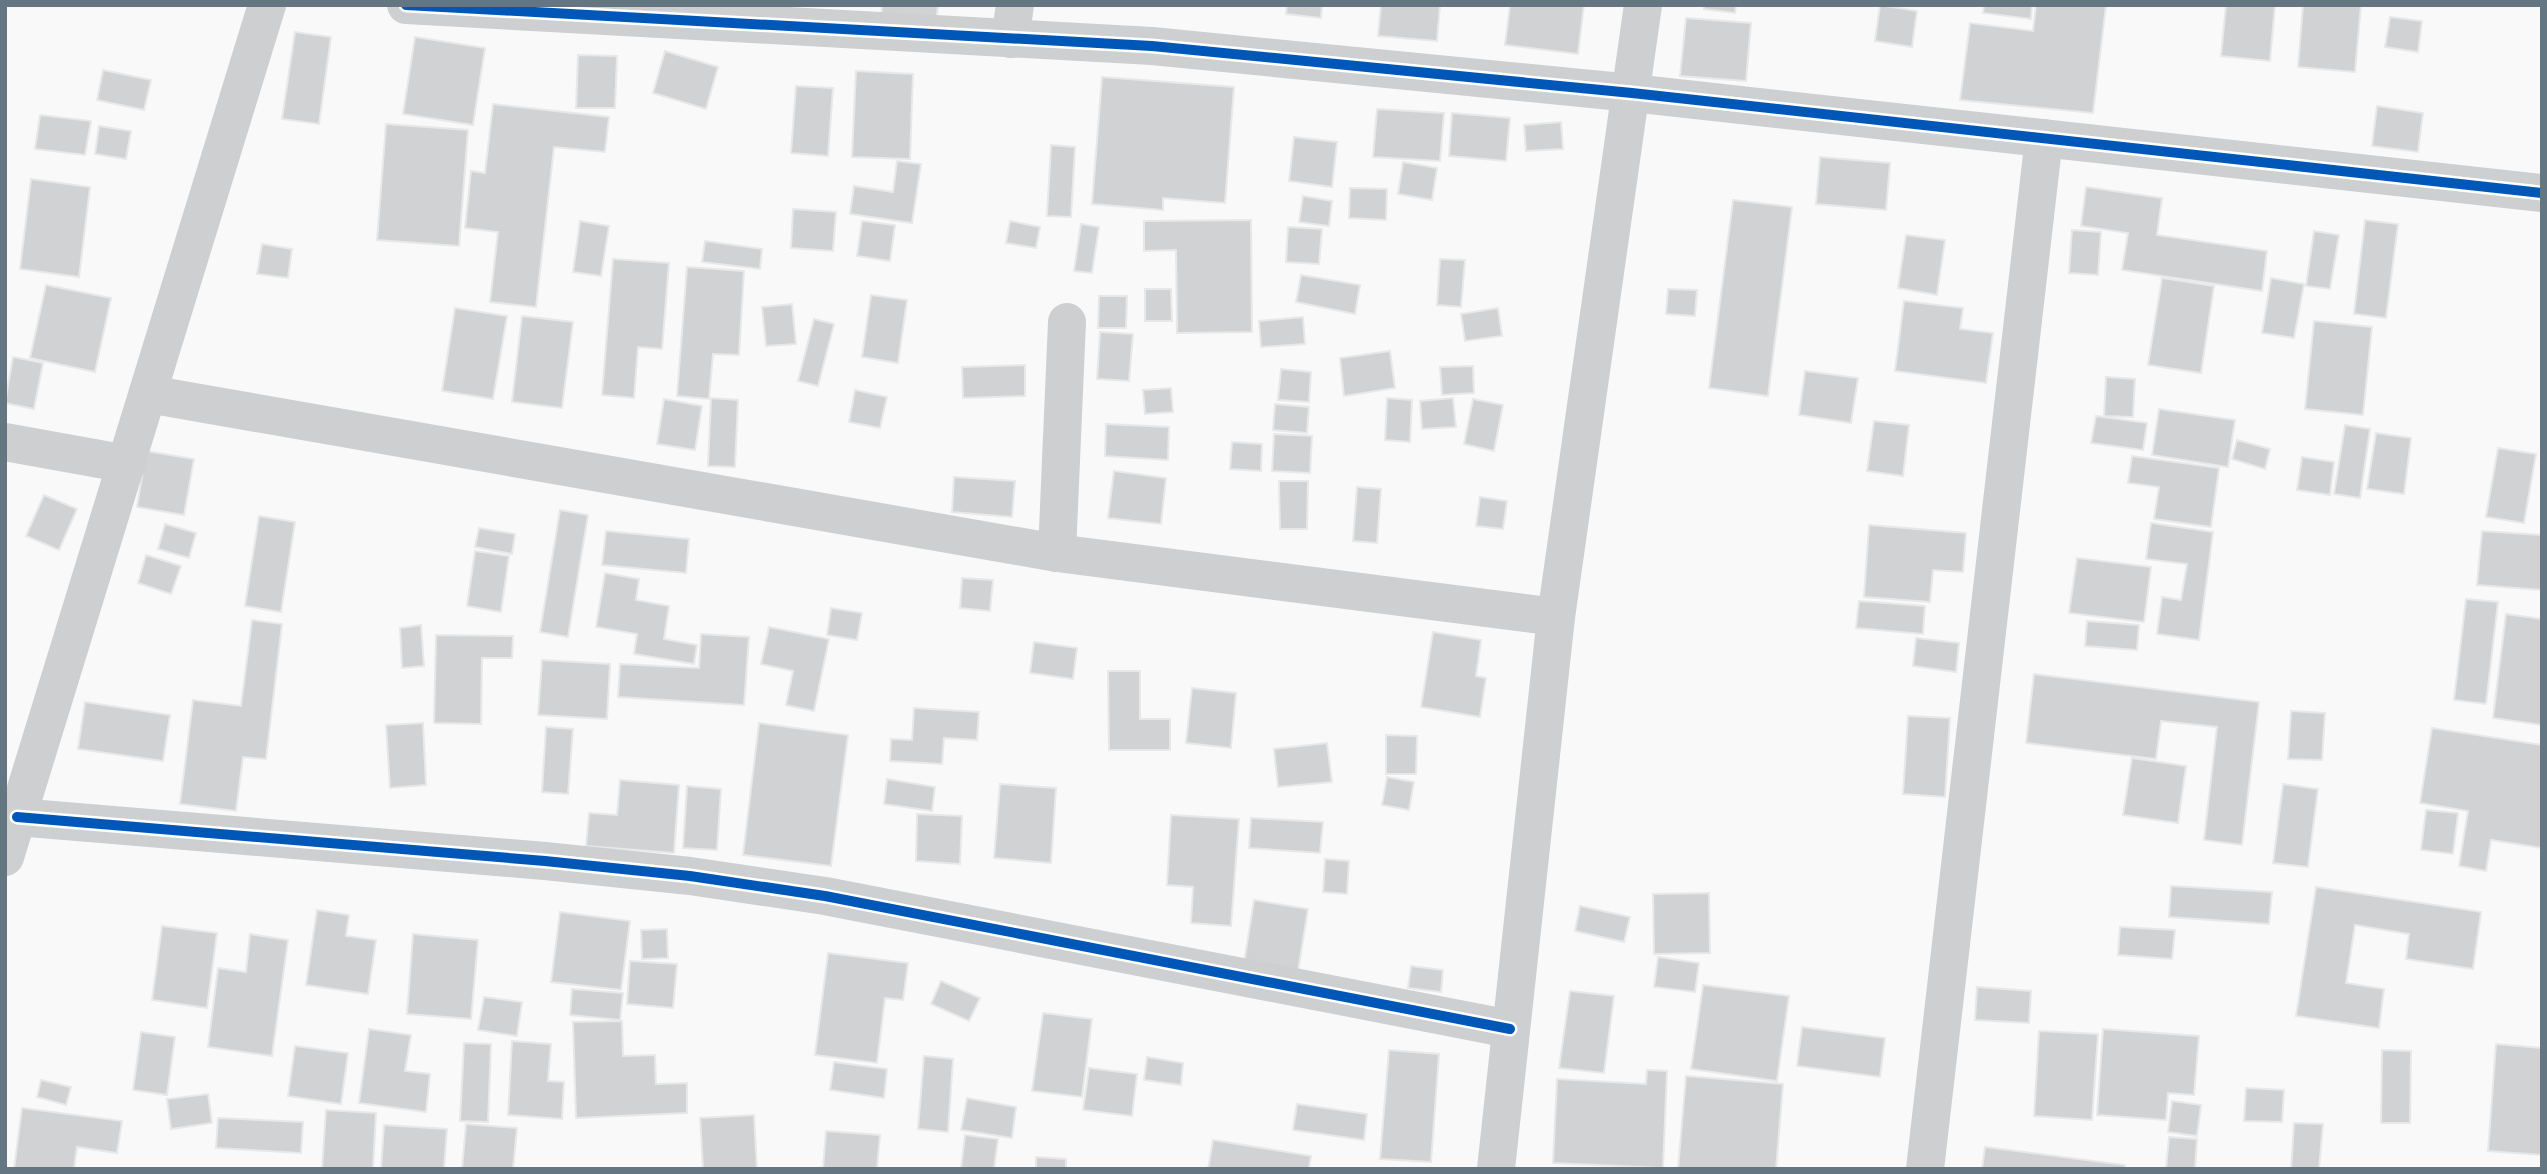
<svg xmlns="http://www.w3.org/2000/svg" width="2547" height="1174" font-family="Cabin,sans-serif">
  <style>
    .building { fill: #d0d2d3; stroke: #e8e8e8; stroke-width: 2 }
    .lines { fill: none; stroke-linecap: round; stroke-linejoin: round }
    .minor { stroke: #cecfd0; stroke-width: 38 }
    .cycleway-casing { stroke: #fff; stroke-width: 15 }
    .cycleway { stroke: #0057b8; stroke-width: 10 }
  </style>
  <rect width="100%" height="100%" fill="#f9f9f9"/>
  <g class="building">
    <path d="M882 5H938L936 24 881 20Z"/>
    <path d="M1287 5H1322L1321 18 1286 14Z"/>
    <path d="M1381 5H1440L1437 41 1378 36Z"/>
    <path d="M1510 5H1584L1578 54 1505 45Z"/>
    <path d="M1704 5H1736L1735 13 1704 9Z"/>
    <path d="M1880 5 1917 11 1912 47 1875 41Z"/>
    <path d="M1984 5H2032L2031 19 1983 13Z"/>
    <path d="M2036 5H2106L2093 113 1960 100 1970 23 2033 31Z"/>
    <path d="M2226 5H2275L2270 61 2221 56Z"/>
    <path d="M2303 5H2361L2355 72 2298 67Z"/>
    <path d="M2390 17 2422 21 2418 52 2385 47Z"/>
    <path d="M1686 18 1751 23 1746 81 1680 76Z"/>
    <path d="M295 32 331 37 319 124 282 119Z"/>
    <path d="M415 37 485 48 473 125 403 114Z"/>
    <path d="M665 51 718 67 706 109 653 93Z"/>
    <path d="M578 55 617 56 615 108H576Z"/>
    <path d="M103 70 151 80 144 110 97 100Z"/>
    <path d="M856 71 913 74 910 159 852 157Z"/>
    <path d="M1102 77 1234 87 1225 203 1163 198V210L1092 204Z"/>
    <path d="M796 86 833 88 828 156 791 153Z"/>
    <path d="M493 104 609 117 605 152 554 147 536 307 490 302 498 232 465 228 471 171 485 173Z"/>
    <path d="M2377 106 2423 113 2418 152 2372 146Z"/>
    <path d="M1377 109 1444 113 1440 161 1373 157Z"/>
    <path d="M1452 113 1510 118 1506 161 1449 156Z"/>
    <path d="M40 115 91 121 85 155 35 149Z"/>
    <path d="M1561 122 1563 149 1526 151 1524 125Z"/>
    <path d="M386 124 468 130 459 246 377 240Z"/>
    <path d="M99 126 131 131 126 159 95 154Z"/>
    <path d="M1294 137 1337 142 1332 187 1289 181Z"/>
    <path d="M1051 145 1075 147 1071 217 1047 216Z"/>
    <path d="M1820 157 1890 163 1886 210 1816 204Z"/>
    <path d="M897 161 921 164 912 223 850 214 854 186 893 192Z"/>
    <path d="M1403 162 1437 168 1432 200 1398 194Z"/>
    <path d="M31 179 90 187 79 277 20 269Z"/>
    <path d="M2086 187 2162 198 2157 235 2267 251 2262 291 2122 270 2128 233 2081 226Z"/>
    <path d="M1350 188 1387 189 1386 220 1349 218Z"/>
    <path d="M1303 196 1332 201 1329 226 1299 222Z"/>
    <path d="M1733 200 1792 207 1768 396 1709 388Z"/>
    <path d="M793 209 836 212 833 251 791 248Z"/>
    <path d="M1251 220 1252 332 1177 333 1176 250 1144 251V221Z"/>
    <path d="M2365 220 2398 224 2386 318 2354 314Z"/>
    <path d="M580 221 609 226 601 276 573 272Z"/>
    <path d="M862 221 895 225 890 261 857 256Z"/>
    <path d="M1010 221 1040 227 1036 248 1006 243Z"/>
    <path d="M1081 224 1099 227 1092 273 1074 271Z"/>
    <path d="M1288 227 1322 229 1319 264 1286 262Z"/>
    <path d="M2072 230 2101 232 2098 275 2069 273Z"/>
    <path d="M2314 231 2339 235 2330 289 2306 286Z"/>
    <path d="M1906 235 1945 240 1937 295 1898 288Z"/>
    <path d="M705 241 762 249 760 269 702 262Z"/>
    <path d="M262 244 292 249 288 278 257 274Z"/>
    <path d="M613 259 669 263 662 349 638 347 634 398 602 395Z"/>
    <path d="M1440 259 1465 260 1461 307 1437 305Z"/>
    <path d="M687 267 744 271 739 355 713 354 709 399 677 396Z"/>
    <path d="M1301 275 1360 285 1355 314 1296 302Z"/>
    <path d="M2162 278 2214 286 2201 373 2148 365Z"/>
    <path d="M2271 278 2304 284 2294 338 2262 333Z"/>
    <path d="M46 285 111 298 95 372 30 358Z"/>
    <path d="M1145 289H1171L1172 321H1145Z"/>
    <path d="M1668 289 1697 290 1695 316 1666 314Z"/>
    <path d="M871 295 907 300 898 363 862 357Z"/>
    <path d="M1099 296H1127L1126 328H1098Z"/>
    <path d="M1904 301 1963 308 1960 329 1993 333 1986 383 1895 371Z"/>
    <path d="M792 304 796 344 766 346 762 307Z"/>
    <path d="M455 308 507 316 493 399 442 391Z"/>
    <path d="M1498 308 1502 336 1465 341 1461 314Z"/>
    <path d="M522 316 573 322 562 408 512 402Z"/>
    <path d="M1303 317 1305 344 1261 347 1259 321Z"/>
    <path d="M814 319 834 324 818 386 798 381Z"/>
    <path d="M2314 321 2372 327 2363 415 2305 409Z"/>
    <path d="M1100 332 1133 334 1129 381 1097 379Z"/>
    <path d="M1390 351 1395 388 1344 396 1340 358Z"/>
    <path d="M13 357 43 363 34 409 5 403Z"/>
    <path d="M1025 365V396L963 398 962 367Z"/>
    <path d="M1473 366 1474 393 1442 395 1440 367Z"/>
    <path d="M1281 369 1311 372 1309 402 1278 400Z"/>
    <path d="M1805 371 1858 378 1851 423 1799 415Z"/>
    <path d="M2106 377 2135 379 2133 417 2104 416Z"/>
    <path d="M1171 388 1173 412 1145 414 1143 390Z"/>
    <path d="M855 390 887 397 880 428 849 422Z"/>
    <path d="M711 398 738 400 735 467 708 466Z"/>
    <path d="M1387 398 1412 400 1410 442 1385 440Z"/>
    <path d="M1453 398 1456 427 1422 429 1420 401Z"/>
    <path d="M664 399 702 406 695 450 657 444Z"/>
    <path d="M1473 399 1503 405 1494 451 1464 444Z"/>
    <path d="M1275 404 1309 407 1307 433 1273 430Z"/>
    <path d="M2159 409 2235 420 2228 467 2152 455Z"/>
    <path d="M2096 416 2147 423 2143 450 2091 443Z"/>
    <path d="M1874 421 1909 425 1903 476 1867 471Z"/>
    <path d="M1106 424 1169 427 1168 460 1105 456Z"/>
    <path d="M2345 425 2370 429 2360 498 2334 494Z"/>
    <path d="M2376 433 2411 438 2404 494 2367 489Z"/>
    <path d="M1274 434 1312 436 1310 473 1272 471Z"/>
    <path d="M2237 440 2270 449 2265 469 2232 459Z"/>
    <path d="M1232 442 1262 444 1261 471 1230 469Z"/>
    <path d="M2498 448 2536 454 2524 523 2486 517Z"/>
    <path d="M146 451 194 459 184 515 137 507Z"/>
    <path d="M2132 456 2219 468 2211 527 2154 519 2159 487 2128 483Z"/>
    <path d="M2302 457 2334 462 2330 495 2297 490Z"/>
    <path d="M1114 471 1166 478 1161 524 1108 518Z"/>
    <path d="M954 477 1015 481 1012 517 952 512Z"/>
    <path d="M1279 481H1308L1307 529H1280Z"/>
    <path d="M1357 487 1381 489 1377 543 1353 541Z"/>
    <path d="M44 495 77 509 59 550 26 536Z"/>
    <path d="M1480 497 1507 501 1503 529 1476 526Z"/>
    <path d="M560 510 588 515 568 637 540 632Z"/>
    <path d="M259 516 295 522 281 612 245 606Z"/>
    <path d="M2151 523 2213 532 2199 640 2157 634 2162 597 2181 600 2187 564 2146 559Z"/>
    <path d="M165 524 196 533 189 558 158 549Z"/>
    <path d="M1869 525 1966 533 1963 572 1933 570 1930 602 1864 597Z"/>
    <path d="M479 528 515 534 512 554 475 547Z"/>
    <path d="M606 531 689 539 686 573 602 565Z"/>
    <path d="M2482 531 2542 535V590L2477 585Z"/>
    <path d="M475 551 509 556 501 612 467 606Z"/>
    <path d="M146 555 181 566 171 594 138 583Z"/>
    <path d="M2077 558 2151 567 2144 622 2069 613Z"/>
    <path d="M605 573 639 579 636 600 669 606 664 639 697 645 694 664 634 654 637 634 596 627Z"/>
    <path d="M962 578 993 580 990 611 960 608Z"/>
    <path d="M2466 599 2498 602 2486 704 2454 700Z"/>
    <path d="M1859 601 1925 606 1923 634 1856 628Z"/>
    <path d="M831 608 862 613 857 640 827 635Z"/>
    <path d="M2506 614 2542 619V725L2493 718Z"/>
    <path d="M252 620 282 624 266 759 243 757 236 811 180 804 193 700 241 706Z"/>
    <path d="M2087 621 2139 625 2137 650 2085 646Z"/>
    <path d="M421 625 424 666 402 668 400 628Z"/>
    <path d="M769 627 829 639 814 711 786 705 793 671 761 664Z"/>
    <path d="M1433 632 1481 640 1476 676 1486 678 1480 717 1421 707Z"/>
    <path d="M701 634 749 637 744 705 618 697 620 664 699 668Z"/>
    <path d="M436 635 513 636 512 658H482L481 724 434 723Z"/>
    <path d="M1916 638 1959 643 1956 672 1913 666Z"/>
    <path d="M1034 642 1077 648 1073 679 1030 673Z"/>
    <path d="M542 660 610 664 607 719 538 715Z"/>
    <path d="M1108 671H1140V719H1170V750H1109Z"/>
    <path d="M2034 674 2259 702 2242 845 2204 840 2217 727 2161 721 2156 759 2026 743Z"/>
    <path d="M1192 688 1236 693 1231 748 1186 743Z"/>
    <path d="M85 702 170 715 163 761 78 749Z"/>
    <path d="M914 708 979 712 977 740 944 738 942 764 890 761 891 739 912 740Z"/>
    <path d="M2291 711 2325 713 2322 760 2288 759Z"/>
    <path d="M1908 716 1950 718 1945 797 1903 794Z"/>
    <path d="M423 723 426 785 390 788 386 725Z"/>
    <path d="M759 723 848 735 831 866 743 855Z"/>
    <path d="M546 727 573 729 568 794 542 792Z"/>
    <path d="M2432 728 2542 745V848L2491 840 2486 871 2459 866 2468 811 2420 803Z"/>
    <path d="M1386 735 1417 736 1416 774H1386Z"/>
    <path d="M1327 743 1332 782 1278 787 1274 749Z"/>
    <path d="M2132 758 2186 766 2178 823 2123 815Z"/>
    <path d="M1387 777 1414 782 1409 810 1382 805Z"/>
    <path d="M887 779 935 787 932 811 884 804Z"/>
    <path d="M620 780 679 785 674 853 586 846 589 813 617 815Z"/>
    <path d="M1000 784 1056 788 1051 863 994 858Z"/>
    <path d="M2283 784 2318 789 2308 867 2273 863Z"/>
    <path d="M687 786 721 789 717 850 683 848Z"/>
    <path d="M2426 810 2458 813 2453 854 2421 850Z"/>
    <path d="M917 814 962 816 960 864 916 861Z"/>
    <path d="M1171 815 1239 819 1231 926 1191 923 1193 887 1167 885Z"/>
    <path d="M1251 818 1323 822 1320 853 1249 848Z"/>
    <path d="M1325 859 1349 861 1347 894 1323 892Z"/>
    <path d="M2171 886 2272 892 2269 924 2169 917Z"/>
    <path d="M2316 887 2481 912 2473 969 2406 959 2409 934 2355 925 2346 983 2384 989 2379 1028 2296 1016Z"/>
    <path d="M1709 893 1710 953 1654 954 1653 894Z"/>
    <path d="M1254 900 1308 909 1298 971 1244 963Z"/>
    <path d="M1580 906 1630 917 1624 942 1575 931Z"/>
    <path d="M317 910 349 915 346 936 376 940 368 994 306 985Z"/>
    <path d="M560 912 630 921 621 990 551 982Z"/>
    <path d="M162 926 217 933 207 1008 152 1000Z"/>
    <path d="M2120 927 2175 930 2172 959 2118 955Z"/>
    <path d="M667 929 668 958 642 959 641 930Z"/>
    <path d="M250 934 288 940 272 1056 208 1047 218 968 246 972Z"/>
    <path d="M413 934 478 940 471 1019 407 1014Z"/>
    <path d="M828 953 908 963 903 1000 885 998 877 1063 815 1055Z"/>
    <path d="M1658 957 1699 963 1695 992 1654 987Z"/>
    <path d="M630 961 677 964 673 1008 627 1004Z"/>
    <path d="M1411 966 1443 970 1441 992 1408 988Z"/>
    <path d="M941 981 980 998 969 1021 931 1004Z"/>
    <path d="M1703 985 1789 996 1777 1081 1691 1069Z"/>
    <path d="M1977 987 2031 991 2029 1023 1975 1020Z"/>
    <path d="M572 989 623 993 620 1020 570 1015Z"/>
    <path d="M1570 991 1614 996 1604 1073 1559 1068Z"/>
    <path d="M484 997 522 1002 517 1036 478 1030Z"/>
    <path d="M1043 1013 1092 1019 1082 1097 1032 1091Z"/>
    <path d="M622 1021 623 1056 655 1055 656 1084 687 1083V1113L576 1118 573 1022Z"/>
    <path d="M1802 1027 1885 1038 1880 1077 1797 1066Z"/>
    <path d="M369 1029 411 1035 405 1071 430 1074 426 1112 359 1103Z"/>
    <path d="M2103 1029 2199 1036 2194 1095 2168 1093 2166 1120 2097 1115Z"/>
    <path d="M2039 1031 2098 1034 2092 1120 2034 1116Z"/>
    <path d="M141 1032 175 1037 167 1095 133 1090Z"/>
    <path d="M512 1041 551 1044 548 1081 564 1082 562 1119 508 1115Z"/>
    <path d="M464 1043 491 1044 488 1122 460 1121Z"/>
    <path d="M2496 1044 2542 1048V1155L2488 1151Z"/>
    <path d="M295 1046 348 1053 341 1104 288 1096Z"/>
    <path d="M1389 1050 1439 1054 1431 1162 1380 1159Z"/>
    <path d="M2382 1050 2411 1051 2410 1123H2381Z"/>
    <path d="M924 1056 953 1059 948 1132 918 1129Z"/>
    <path d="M1147 1057 1183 1063 1181 1085 1144 1080Z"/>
    <path d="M834 1062 887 1069 884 1098 830 1090Z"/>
    <path d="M1089 1068 1137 1074 1132 1116 1083 1110Z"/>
    <path d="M1647 1070 1667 1071 1663 1168 1553 1163 1557 1079 1646 1084Z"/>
    <path d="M1686 1076 1783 1084 1776 1169H1678Z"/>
    <path d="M41 1080 71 1087 66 1105 37 1097Z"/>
    <path d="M2246 1088 2284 1090 2282 1122 2244 1121Z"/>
    <path d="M208 1094 212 1123 171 1129 167 1099Z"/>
    <path d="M967 1098 1016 1107 1012 1138 961 1130Z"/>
    <path d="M2172 1101 2201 1105 2197 1136 2168 1132Z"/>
    <path d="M1297 1104 1367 1114 1364 1140 1293 1130Z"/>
    <path d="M22 1108 122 1121 117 1153 77 1147 74 1169H14Z"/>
    <path d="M326 1110 376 1113 373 1169H322Z"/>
    <path d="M754 1115 757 1169H703L700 1118Z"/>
    <path d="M218 1118 303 1122 301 1153 216 1148Z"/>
    <path d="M2294 1123 2323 1124 2319 1169H2291Z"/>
    <path d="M466 1124 517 1128 513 1169H462Z"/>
    <path d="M384 1125 447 1129 444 1169H381Z"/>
    <path d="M826 1131 880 1135 877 1169H823Z"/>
    <path d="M965 1135 998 1139 994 1169H961Z"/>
    <path d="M2169 1137 2197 1139 2195 1169H2166Z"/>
    <path d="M1213 1140 1311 1156 1309 1168 1314 1169H1208Z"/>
    <path d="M1985 1147 2125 1165 2124 1169H1982Z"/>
    <path d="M1036 1157 1066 1159V1169H1036Z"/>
  </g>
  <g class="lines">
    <g class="minor">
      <path d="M406 5 1152 46 1632 93 2542 193"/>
      <path d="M1010 39 1015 5"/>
      <path d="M148 394 1057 553 1556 617"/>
      <path d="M5 442 127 464"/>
      <path d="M1057 553 1067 322"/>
      <path d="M17 817 545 861 690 876 825 896 1510 1029"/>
      <path d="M5 857 267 5"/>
      <path d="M1496 1169 1556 617 1643 5"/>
      <path d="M1925 1169 2044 138"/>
    </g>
    <defs>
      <g id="cycleway">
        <path d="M406 5 1152 46 1632 93 2542 193"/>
        <path d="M17 817 545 861 690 876 825 896 1510 1029"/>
      </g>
    </defs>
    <use href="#cycleway" class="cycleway-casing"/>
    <use href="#cycleway" class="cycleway"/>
  </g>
  <rect width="2547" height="1174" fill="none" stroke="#657683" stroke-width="14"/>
</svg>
